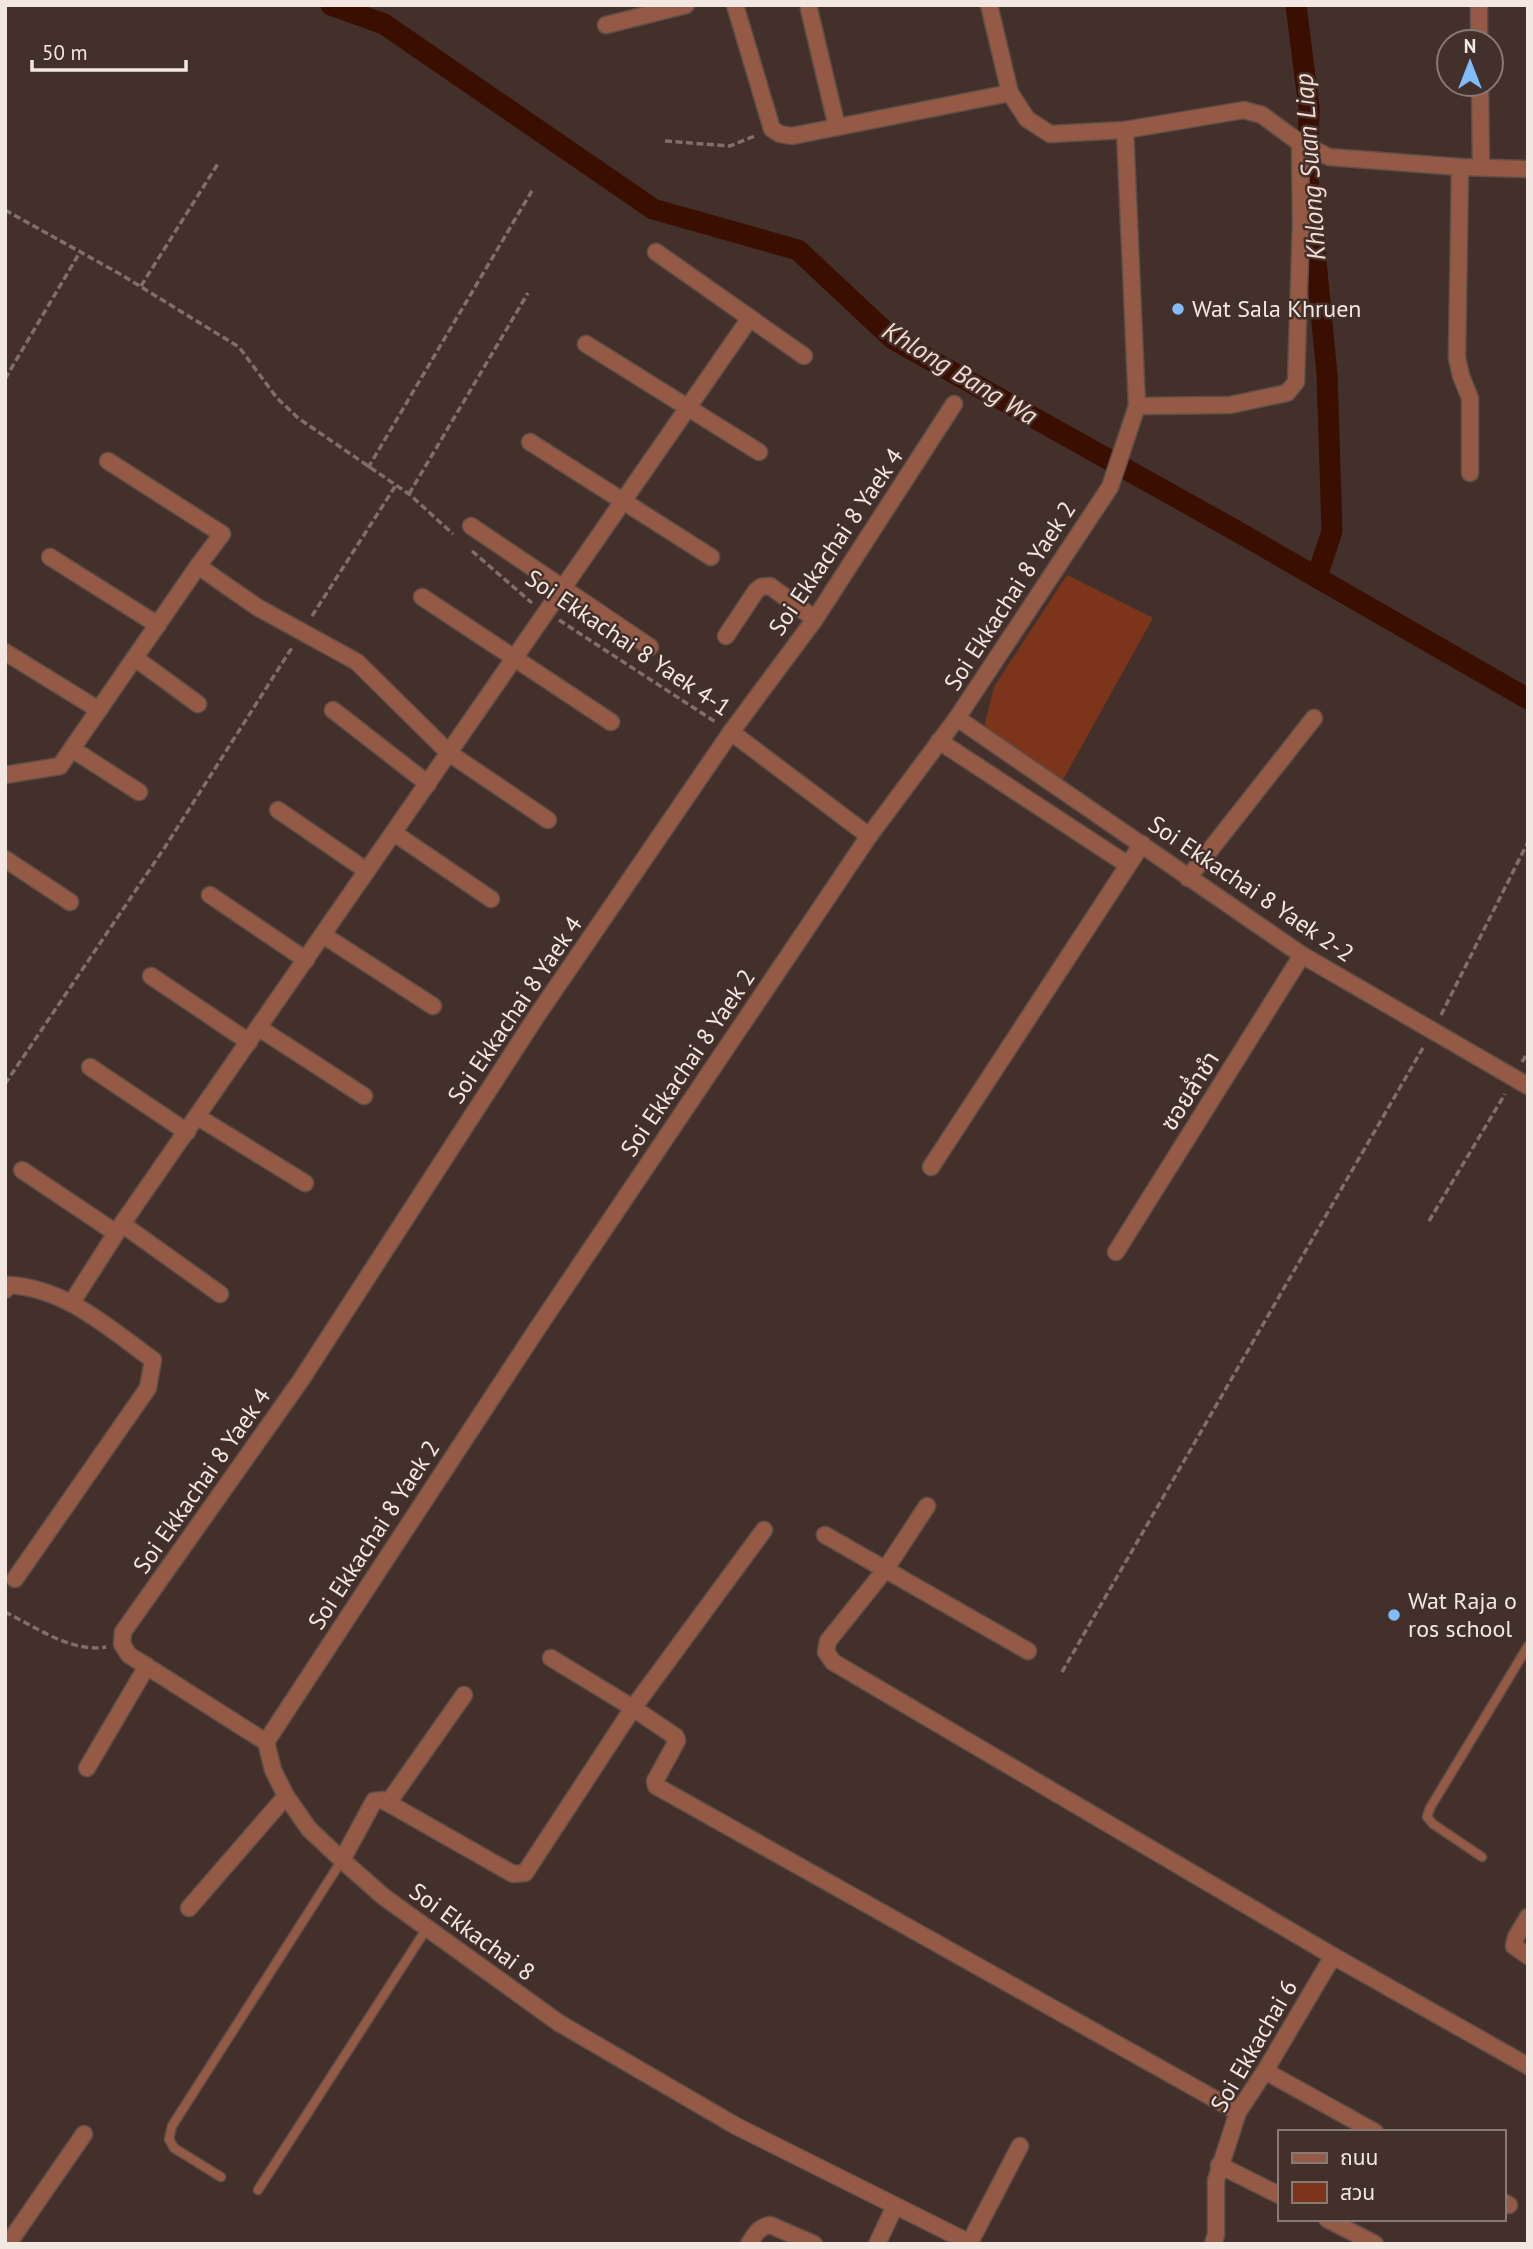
<svg xmlns="http://www.w3.org/2000/svg" width="1533" height="2249" font-family="'PT Sans','Noto Sans Thai',sans-serif">
  <style>
    .green { fill: #7c351b }
    .lines { fill: none; stroke-linecap: round; stroke-linejoin: round }
    .canal { stroke: #3a0e00; stroke-width: 21 }
    .lane-casing { stroke: #5f4d47; stroke-width: 11 }
    .street-casing { stroke: #5f4d47; stroke-width: 19 }
    .path { stroke: #7f6e69; stroke-width: 3.5; stroke-dasharray: 7 3.5; stroke-linecap: butt }
    .lane { stroke: #945a45; stroke-width: 8 }
    .street { stroke: #945a45; stroke-width: 16 }
    .poi-dot { fill: #81bdfa; stroke: #43302a; stroke-width: 2.5 }
    .labels { text-anchor: middle; stroke-width: 5; stroke-linejoin: round; paint-order: stroke }
    .poi-label { font-size: 24px; fill: #f3e7e2; stroke: #43302a; text-anchor: start }
    .street-label { font-size: 24px; fill: #f3e7e2; stroke: #43302a }
    .water-label { font-size: 26px; font-style: italic; fill: #f4dad1; stroke: #43302a }
  </style>
  <rect width="100%" height="100%" fill="#43302a"/>
  <path class="green" d="M1067 575 1153 618 1060 785 984 727 994 687Z"/>
  <g class="lines">
    <g class="canal">
      <path d="M331 5 384 24 653 209 798 250 893 339 1233 529 1528 699"/>
      <path d="M1296 5 1309 108 1308 179 1327 374 1332 531 1317 577"/>
    </g>
    <defs>
      <g id="lane">
        <path d="M1482 1857 1433 1824 1427 1817 1430 1808 1528 1646"/>
        <path d="M221 2177 174 2148 169 2139 172 2126 342 1860"/>
        <path d="M258 2190 427 1928"/>
      </g>
      <g id="street">
        <path d="M735 5 772 129 780 134 792 136 1010 93"/>
        <path d="M989 5 1010 93 1027 119 1050 134 1125 130 1244 110 1262 115 1300 143 1329 157 1460 167 1528 169"/>
        <path d="M1479 5V42"/>
        <path d="M809 9 837 127"/>
        <path d="M606 25 686 5"/>
        <path d="M1480 84 1481 166"/>
        <path d="M1460 167 1457 358 1461 376 1470 398V473"/>
        <path d="M656 252 804 356"/>
        <path d="M586 344 759 452"/>
        <path d="M954 404 815 619 731 732 536 1017 301 1380 123 1632 122 1644 129 1655 266 1742 273 1770 286 1796 309 1829 342 1860 384 1897 559 2023 736 2126 972 2244"/>
        <path d="M1137 406 1230 405 1287 393 1296 382 1301 224 1300 143"/>
        <path d="M530 442 711 557"/>
        <path d="M108 461 222 534 198 566"/>
        <path d="M471 526 650 647"/>
        <path d="M50 557 158 625"/>
        <path d="M422 597 611 722"/>
        <path d="M726 636 756 591 761 587 770 586 815 619"/>
        <path d="M5 652 99 710"/>
        <path d="M135 658 198 704"/>
        <path d="M333 710 428 784"/>
        <path d="M957 718 1302 955 1528 1086"/>
        <path d="M731 732 869 836"/>
        <path d="M939 741 1128 865"/>
        <path d="M72 749 139 792"/>
        <path d="M5 775 60 766 198 566 257 607 357 662 449 753 548 820"/>
        <path d="M278 810 367 871"/>
        <path d="M394 833 491 899"/>
        <path d="M5 859 70 902"/>
        <path d="M1188 878 1314 718"/>
        <path d="M210 895 306 960"/>
        <path d="M323 935 433 1006"/>
        <path d="M151 976 249 1042"/>
        <path d="M259 1028 364 1096"/>
        <path d="M90 1067 187 1132"/>
        <path d="M198 1117 305 1183"/>
        <path d="M931 1167 1142 844"/>
        <path d="M22 1170 116 1233"/>
        <path d="M122 1224 220 1294"/>
        <path d="M1116 1252 1302 955"/>
        <path d="M5 1290 9 1285C65 1288 109 1328 153 1360L148 1388 15 1579"/>
        <path d="M72 1302 122 1224 750 318"/>
        <path d="M927 1506 885 1570 828 1641 826 1652 833 1662 1333 1956 1528 2066"/>
        <path d="M764 1530 633 1708 676 1737 677 1741 655 1781 656 1786 1238 2112"/>
        <path d="M825 1535 1028 1651"/>
        <path d="M266 1742 539 1326 869 836 957 718 1110 487 1137 406 1125 130"/>
        <path d="M87 1768 147 1666"/>
        <path d="M388 1803 464 1695"/>
        <path d="M342 1860 374 1801 382 1800 388 1803 513 1874 525 1873 633 1708 551 1658"/>
        <path d="M189 1908 286 1796"/>
        <path d="M1528 1917 1516 1937 1514 1946 1528 1956"/>
        <path d="M1265 2071 1375 2132"/>
        <path d="M1219 2165 1279 2195"/>
        <path d="M1503 2202 1509 2205"/>
        <path d="M1327 2219 1375 2244"/>
        <path d="M970 2242 1020 2146"/>
        <path d="M8 2244 84 2134"/>
        <path d="M749 2244C755 2234 759 2227 770 2225L814 2244"/>
        <path d="M877 2244 895 2206"/>
        <path d="M1213 2244 1216 2235V2180L1238 2112 1265 2071 1333 1956"/>
      </g>
    </defs>
    <use href="#lane" class="lane-casing"/>
    <use href="#street" class="street-casing"/>
    <g class="path">
      <path d="M665 141 730 146 757 135"/>
      <path d="M5 210 120 274 239 347 277 398 298 418 409 494 453 534"/>
      <path d="M141 286 219 162"/>
      <path d="M5 379 80 252"/>
      <path d="M368 468 533 189"/>
      <path d="M409 494 528 293"/>
      <path d="M472 551 532 603"/>
      <path d="M312 616 396 485"/>
      <path d="M559 620 717 723"/>
      <path d="M1441 1015 1528 842"/>
      <path d="M1522 1062 1528 1052"/>
      <path d="M5 1084 165 847 293 646"/>
      <path d="M1429 1221 1505 1094"/>
      <path d="M5 1612C36 1627 71 1653 106 1647"/>
      <path d="M1062 1672 1424 1046"/>
    </g>
    <use href="#lane" class="lane"/>
    <use href="#street" class="street"/>
  </g>
  <g class="poi-dot">
    <circle cx="1178" cy="309" r="7"/>
    <circle cx="1394" cy="1615" r="7"/>
  </g>
  <g class="labels">
    <g class="poi-label">
      <text x="1192" y="317">Wat Sala Khruen</text>
      <text x="1408" y="1609">Wat Raja o<tspan x="1408" dy="28">ros school</tspan></text>
    </g>
    <g class="street-label">
      <text transform="translate(836 542) rotate(-56)" y="8">Soi Ekkachai 8 Yaek 4</text>
      <text transform="translate(1010 596) rotate(-57)" y="8">Soi Ekkachai 8 Yaek 2</text>
      <text transform="translate(628 643) rotate(34)" y="8">Soi Ekkachai 8 Yaek 4-1</text>
      <text transform="translate(1251 889) rotate(34)" y="8">Soi Ekkachai 8 Yaek 2-2</text>
      <text transform="translate(515 1010) rotate(-56)" y="8">Soi Ekkachai 8 Yaek 4</text>
      <text transform="translate(688 1063) rotate(-56)" y="8">Soi Ekkachai 8 Yaek 2</text>
      <text transform="translate(1190 1091) rotate(-58)" y="8">ซอยล่ำชำ</text>
      <text transform="translate(202 1481) rotate(-55)" y="8">Soi Ekkachai 8 Yaek 4</text>
      <text transform="translate(374 1535) rotate(-57)" y="8">Soi Ekkachai 8 Yaek 2</text>
      <text transform="translate(472 1932) rotate(36)" y="8">Soi Ekkachai 8</text>
      <text transform="translate(1254 2046) rotate(-60)" y="8">Soi Ekkachai 6</text>
    </g>
    <g class="water-label">
      <text transform="translate(1310 167) rotate(-94)" y="9">Khlong Suan Liap</text>
      <text transform="translate(960 373) rotate(31)" y="9">Khlong Bang Wa</text>
    </g>
  </g>
  <rect width="1533" height="2249" fill="none" stroke="#f3e7e2" stroke-width="14"/>
  <rect x="1278" y="2130" width="228" height="91" fill="#43302a" stroke="#897974" stroke-width="2"/>
  <rect x="1292" y="2153" width="35" height="10" fill="#945a45" stroke="#897974" stroke-width="2"/>
  <text x="1340" y="2165" font-size="21" fill="#f3e7e2">ถนน</text>
  <rect x="1292" y="2182" width="35" height="21" fill="#7c351b" stroke="#897974" stroke-width="2"/>
  <text x="1340" y="2200" font-size="21" fill="#f3e7e2">สวน</text>
  <g transform="translate(1470 63)"><circle r="33" fill="#43302a" stroke="#897974" stroke-width="2"/>
  <path d="M0-5L12 26L0 18L-12 26Z" fill="#81bdfa"/>
  <text y="-10" font-size="19" font-weight="bold" text-anchor="middle" fill="#f3e7e2">N</text>
  </g>
  <path d="M32 60v10h154v-10" fill="none" stroke="#f3e7e2" stroke-width="3.5"/>
  <text x="42" y="60" font-size="21" fill="#f3e7e2" stroke="#43302a" stroke-width="5" paint-order="stroke">50 m</text>
</svg>
